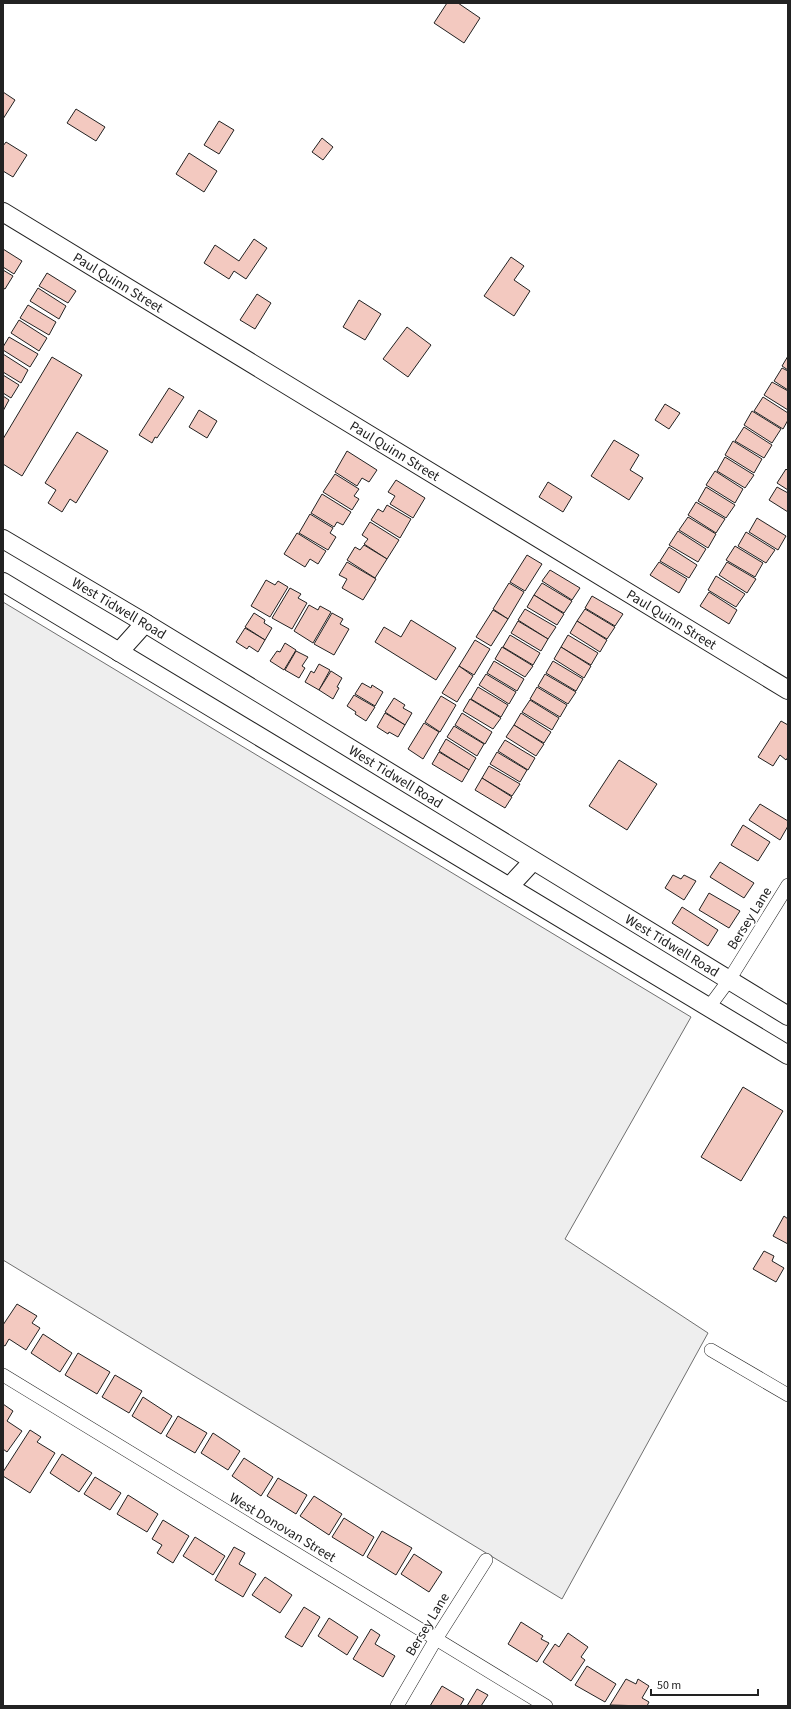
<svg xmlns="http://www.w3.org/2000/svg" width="791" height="1709" font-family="'Source Sans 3',sans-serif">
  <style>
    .green { fill: #eee; stroke: #6f6f6f }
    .building { fill: #f3c9c0; stroke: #222 }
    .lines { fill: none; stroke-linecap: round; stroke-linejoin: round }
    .street-casing { stroke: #222; stroke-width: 14 }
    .secondary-casing { stroke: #222; stroke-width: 20 }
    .street { stroke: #fff; stroke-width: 13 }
    .secondary { stroke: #fff; stroke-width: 18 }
    .labels { text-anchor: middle; stroke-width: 3; stroke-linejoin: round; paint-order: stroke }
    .street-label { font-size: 14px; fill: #222; stroke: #fff }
  </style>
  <rect width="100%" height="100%" fill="#fff"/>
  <path class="green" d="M3 602 691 1017 565 1239 708 1333 562 1599 3 1260Z"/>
  <g class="building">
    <path d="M447 3H458L480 18 464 43 434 23Z"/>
    <path d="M3 92 15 100 3 119Z"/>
    <path d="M76 109 105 127 96 141 67 123Z"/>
    <path d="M219 121 234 130 219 154 204 145Z"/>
    <path d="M322 138 333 147 323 160 312 152Z"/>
    <path d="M6 142 27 155 13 177 3 171V146Z"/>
    <path d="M189 153 217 171 204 192 176 174Z"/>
    <path d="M254 239 267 248 246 279 234 271 229 279 204 263 215 245 239 261Z"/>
    <path d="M3 249 22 261 14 274 3 267Z"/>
    <path d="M511 257 524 266 514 280 530 291 514 316 484 296Z"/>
    <path d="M3 270 13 276 5 289 3 288Z"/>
    <path d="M47 273 76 291 68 303 39 286Z"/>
    <path d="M38 288 66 306 59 319 30 301Z"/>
    <path d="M257 294 271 303 255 329 240 320Z"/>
    <path d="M359 300 381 314 365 340 343 327Z"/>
    <path d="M28 305 56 322 49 335 20 318Z"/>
    <path d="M19 320 47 338 39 351 11 333Z"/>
    <path d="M407 327 431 345 408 377 383 359Z"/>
    <path d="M9 337 38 354 30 367 3 350V347Z"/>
    <path d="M3 354 28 370 21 383 3 372Z"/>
    <path d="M788 356V370L782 366Z"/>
    <path d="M52 357 82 375 22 476 3 464V439Z"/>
    <path d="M782 368 788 371V390L774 381Z"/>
    <path d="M3 375 19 385 11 398 3 393Z"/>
    <path d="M772 382 788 391V410L764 395Z"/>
    <path d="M169 388 184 397 157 438 155 437 152 443 139 435Z"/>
    <path d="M3 396 9 400 3 411Z"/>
    <path d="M763 397 788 413V420L783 429 754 411Z"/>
    <path d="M665 404 680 413 669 429 655 420Z"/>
    <path d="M199 410 217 421 207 438 189 427Z"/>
    <path d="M752 411 781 429 772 443 744 425Z"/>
    <path d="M744 427 772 445 764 458 735 441Z"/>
    <path d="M77 432 108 451 76 503 70 499 62 512 48 503 56 490 45 483Z"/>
    <path d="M614 440 639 455 630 470 643 478 629 500 591 476Z"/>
    <path d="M733 441 762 459 754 473 725 455Z"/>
    <path d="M347 451 377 470 369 482 362 478 357 486 335 472Z"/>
    <path d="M725 457 754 475 745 488 717 471Z"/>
    <path d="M786 469 788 471V490L777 483Z"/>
    <path d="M715 471 743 489 735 503 706 485Z"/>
    <path d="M335 474 359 489 354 496 359 499 352 510 323 492Z"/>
    <path d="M396 480 425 498 413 518 390 504 395 496 388 492Z"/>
    <path d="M548 482 572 497 563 512 539 497Z"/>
    <path d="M706 487 735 505 726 518 698 501Z"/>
    <path d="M777 487 788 493V512L769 500Z"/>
    <path d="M322 494 351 512 343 525 337 522 334 527 311 513Z"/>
    <path d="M696 502 725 519 716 533 688 515Z"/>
    <path d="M387 505 411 519 400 538 371 520 378 509 383 512Z"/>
    <path d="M310 514 333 528 330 533 336 537 328 550 299 533Z"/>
    <path d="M688 517 716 534 708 548 679 530Z"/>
    <path d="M757 518 786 536 778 550 749 532Z"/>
    <path d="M370 522 399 540 387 559 364 544 368 539 362 535Z"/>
    <path d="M678 531 706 549 698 562 669 545Z"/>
    <path d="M746 532 775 550 766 563 738 546Z"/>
    <path d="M297 533 326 551 318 564 310 559 305 567 284 554Z"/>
    <path d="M364 545 387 559 375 578 347 560 355 547 360 550Z"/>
    <path d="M735 546 763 563 755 577 726 560Z"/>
    <path d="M669 547 697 565 689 578 660 561Z"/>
    <path d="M527 555 542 564 525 591 510 582Z"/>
    <path d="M347 562 376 579 363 600 342 588 347 579 339 575Z"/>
    <path d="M659 562 687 579 679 593 650 575Z"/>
    <path d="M727 562 756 579 747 593 719 575Z"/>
    <path d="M550 570 580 588 572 600 542 581Z"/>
    <path d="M716 576 745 594 736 607 708 590Z"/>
    <path d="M266 580 275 585 278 581 288 587 270 617 251 606Z"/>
    <path d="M509 583 524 592 508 619 493 609Z"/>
    <path d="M542 583 572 601 564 613 534 595Z"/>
    <path d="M290 588 301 594 298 598 307 603 292 629 272 618Z"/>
    <path d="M709 592 737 610 729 624 700 606Z"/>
    <path d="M534 595 564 614 557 625 527 607Z"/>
    <path d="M592 596 623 614 615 626 585 608Z"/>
    <path d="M309 605 318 610 320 606 331 612 313 643 294 631Z"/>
    <path d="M525 609 556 627 548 639 518 620Z"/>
    <path d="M585 609 615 627 607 639 577 621Z"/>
    <path d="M493 610 508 619 491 646 476 637Z"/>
    <path d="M254 613 265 620 264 623 272 628 265 640 245 627Z"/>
    <path d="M332 613 343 619 340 624 349 629 334 655 314 644Z"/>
    <path d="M411 620 456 648 436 680 375 642 384 627 401 637Z"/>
    <path d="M518 621 548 639 541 651 511 633Z"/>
    <path d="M577 621 607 640 600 652 570 633Z"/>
    <path d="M245 628 265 640 258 652 249 646 247 649 236 642Z"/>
    <path d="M510 635 540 653 533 665 503 647Z"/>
    <path d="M568 635 598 653 591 665 561 647Z"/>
    <path d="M475 640 490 649 474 675 459 666Z"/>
    <path d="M285 643 296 650 284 670 270 661 277 651 280 652Z"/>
    <path d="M502 647 533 666 525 677 495 659Z"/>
    <path d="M561 647 591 666 584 678 554 659Z"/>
    <path d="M296 651 308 657 302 666 305 668 299 678 285 670Z"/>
    <path d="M494 661 524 679 517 691 487 673Z"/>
    <path d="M553 661 583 679 576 691 546 673Z"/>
    <path d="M319 664 330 670 319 690 305 682 311 671 314 673Z"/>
    <path d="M459 666 473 676 457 702 442 693Z"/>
    <path d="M331 671 342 678 337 687 339 688 333 699 319 690Z"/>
    <path d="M486 674 516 692 509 704 479 685Z"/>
    <path d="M545 674 576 692 568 704 538 686Z"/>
    <path d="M362 683 371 688 372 685 383 692 375 706 355 694Z"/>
    <path d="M478 687 508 705 501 717 471 699Z"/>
    <path d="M537 687 567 705 560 717 530 699Z"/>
    <path d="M354 695 375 707 366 721 355 714 356 712 347 706Z"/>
    <path d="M441 696 456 705 440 732 425 722Z"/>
    <path d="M394 698 405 705 403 708 412 713 405 725 385 712Z"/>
    <path d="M470 699 501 718 493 729 463 711Z"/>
    <path d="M530 700 559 718 552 730 522 712Z"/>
    <path d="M385 713 405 725 398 737 389 732 388 734 377 727Z"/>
    <path d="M462 713 492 732 485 744 455 725Z"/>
    <path d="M521 713 551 732 544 743 514 725Z"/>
    <path d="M781 721 788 725V757L786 760 780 755 773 766 758 757Z"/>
    <path d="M424 723 439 732 423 759 408 749Z"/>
    <path d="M514 725 544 744 536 756 506 737Z"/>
    <path d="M454 726 484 744 477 756 447 737Z"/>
    <path d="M446 739 476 758 469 770 439 751Z"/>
    <path d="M505 740 535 758 528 770 498 751Z"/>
    <path d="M439 752 469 770 462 782 432 764Z"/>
    <path d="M497 752 527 770 520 782 490 764Z"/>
    <path d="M619 760 657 784 627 830 589 806Z"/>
    <path d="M489 766 520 784 512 796 482 778Z"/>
    <path d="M482 778 512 797 505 808 475 790Z"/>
    <path d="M760 804 788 821V826L780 840 749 820Z"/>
    <path d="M743 825 770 842 758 861 731 845Z"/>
    <path d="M720 862 754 883 744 898 710 877Z"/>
    <path d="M673 875 681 879 684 875 696 881 684 900 665 888Z"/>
    <path d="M709 893 740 911 729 928 699 910Z"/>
    <path d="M682 907 718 930 708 946 672 923Z"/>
    <path d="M743 1087 783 1111 741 1181 701 1157Z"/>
    <path d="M784 1216 788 1219V1244L773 1236Z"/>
    <path d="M764 1251 774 1256 772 1261 784 1268 776 1282 753 1269Z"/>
    <path d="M17 1304 37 1316 32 1323 40 1328 26 1350 9 1339 5 1346 3 1345V1325Z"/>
    <path d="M43 1334 72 1353 60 1372 31 1353Z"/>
    <path d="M78 1353 110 1372 97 1394 65 1375Z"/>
    <path d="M115 1375 142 1391 129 1413 102 1397Z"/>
    <path d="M143 1397 172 1416 161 1434 132 1416Z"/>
    <path d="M3 1404 13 1411 7 1421 22 1431 7 1452 3 1449Z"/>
    <path d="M178 1416 207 1433 195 1453 166 1436Z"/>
    <path d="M30 1430 41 1437 37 1442 55 1453 30 1493 3 1476V1472Z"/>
    <path d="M213 1433 240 1451 228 1470 201 1453Z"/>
    <path d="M62 1454 92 1473 79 1492 50 1473Z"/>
    <path d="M244 1458 273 1477 261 1496 232 1476Z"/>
    <path d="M95 1477 121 1493 110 1510 84 1494Z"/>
    <path d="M278 1478 307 1495 296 1514 267 1496Z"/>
    <path d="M128 1495 158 1514 147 1532 117 1514Z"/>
    <path d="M314 1496 342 1514 329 1535 300 1516Z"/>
    <path d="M344 1518 374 1537 363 1556 332 1537Z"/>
    <path d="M163 1520 189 1536 173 1563 157 1553 162 1545 152 1539Z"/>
    <path d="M382 1531 412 1548 396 1575 367 1557Z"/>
    <path d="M195 1537 225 1556 213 1575 183 1556Z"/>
    <path d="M234 1547 245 1553 239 1564 256 1574 243 1597 215 1580Z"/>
    <path d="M414 1554 442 1572 429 1592 401 1574Z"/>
    <path d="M265 1577 292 1595 280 1613 252 1595Z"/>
    <path d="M304 1607 320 1617 302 1647 285 1637Z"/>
    <path d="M329 1618 358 1637 347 1655 318 1636Z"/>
    <path d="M521 1622 543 1636 541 1639 549 1643 537 1662 508 1644Z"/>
    <path d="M371 1629 380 1635 375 1644 395 1656 383 1677 353 1659Z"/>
    <path d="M568 1633 588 1647 581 1657 585 1660 571 1681 543 1662 555 1644 559 1647Z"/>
    <path d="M587 1666 616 1684 605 1702 575 1685Z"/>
    <path d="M626 1679 636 1684 638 1679 649 1686 642 1698 649 1702 647 1706 610 1705Z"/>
    <path d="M442 1686 464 1699 460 1706H430Z"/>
    <path d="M477 1689 488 1695 481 1706H467Z"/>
  </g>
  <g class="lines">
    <defs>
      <g id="street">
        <path d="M709 1007 729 980 788 885"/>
        <path d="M711 1350 788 1395"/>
        <path d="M3 1375 546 1706"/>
        <path d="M397 1706 436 1639 486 1560"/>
      </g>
      <g id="secondary">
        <path id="s1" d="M3 212 788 690"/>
        <path id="s2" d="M3 539 145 623 788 1016"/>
        <path d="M3 582 788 1055"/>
        <path d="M119 652 145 623"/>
        <path d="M509 887 533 861"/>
      </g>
    </defs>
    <use href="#street" class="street-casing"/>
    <use href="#secondary" class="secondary-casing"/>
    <use href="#street" class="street"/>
    <use href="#secondary" class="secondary"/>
  </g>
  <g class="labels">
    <g class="street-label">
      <text dy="5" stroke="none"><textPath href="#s1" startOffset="135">Paul Quinn Street</textPath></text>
      <text dy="5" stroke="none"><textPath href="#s1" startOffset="459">Paul Quinn Street</textPath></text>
      <text dy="5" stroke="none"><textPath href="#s2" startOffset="135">West Tidwell Road</textPath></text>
      <text dy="5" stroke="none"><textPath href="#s1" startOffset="783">Paul Quinn Street</textPath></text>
      <text dy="5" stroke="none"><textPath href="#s2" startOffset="459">West Tidwell Road</textPath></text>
      <text transform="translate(749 918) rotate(-58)" y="5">Bersey Lane</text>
      <text dy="5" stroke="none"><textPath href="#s2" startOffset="783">West Tidwell Road</textPath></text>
      <text transform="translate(283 1527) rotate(31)" y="5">West Donovan Street</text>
      <text transform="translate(427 1624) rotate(-59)" y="5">Bersey Lane</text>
    </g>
  </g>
  <rect width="791" height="1709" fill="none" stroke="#222222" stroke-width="8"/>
  <path d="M651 1689v6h107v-6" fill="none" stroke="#222222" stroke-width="2"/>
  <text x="657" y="1689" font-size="12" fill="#222222" stroke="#ffffff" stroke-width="3" paint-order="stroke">50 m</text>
</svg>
